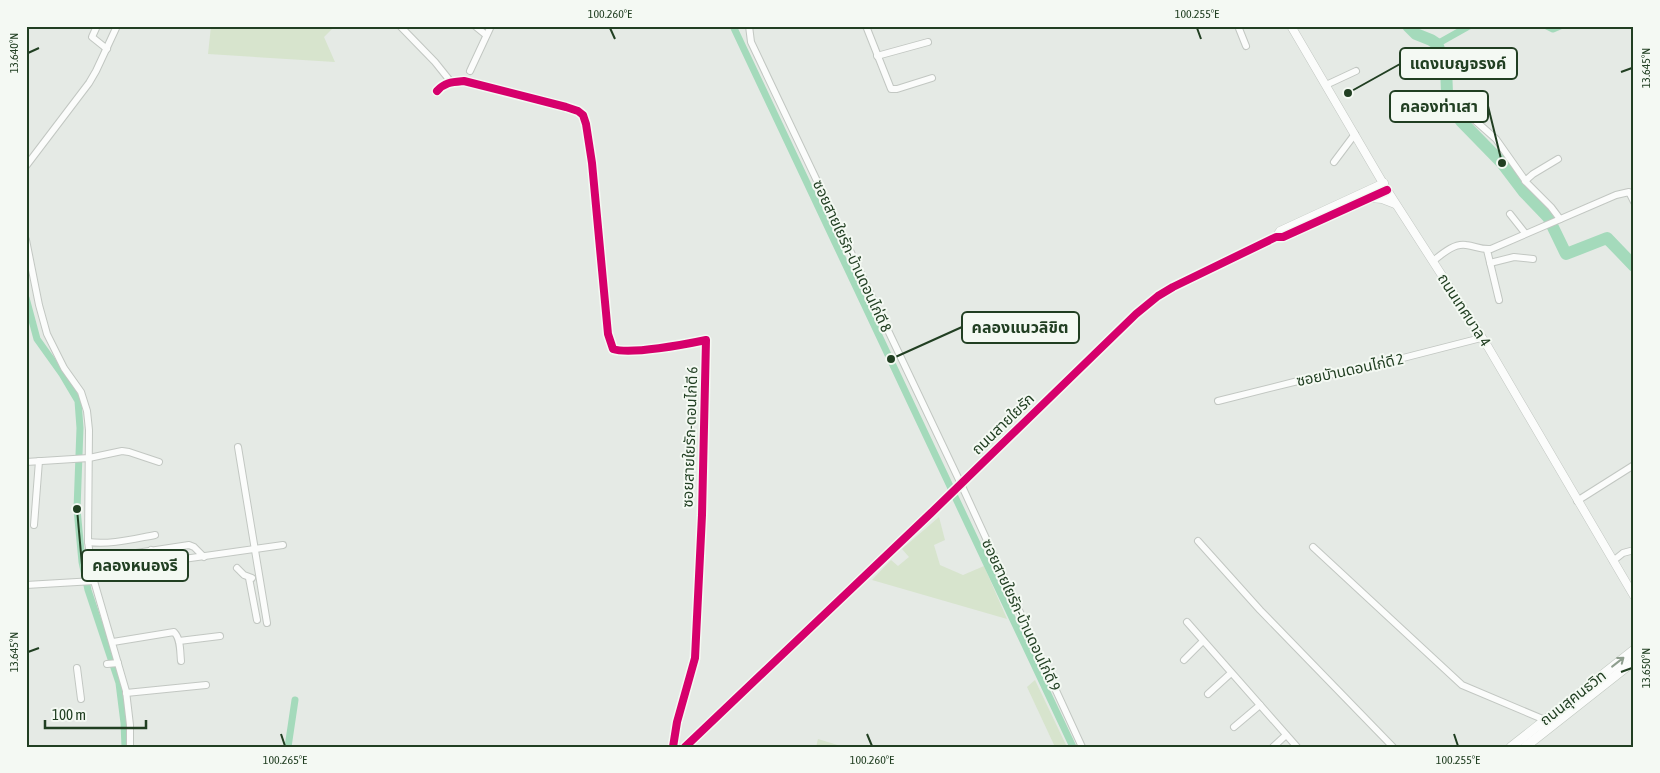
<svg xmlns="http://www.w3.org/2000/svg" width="1660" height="773" font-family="'Asap Condensed','Noto Sans Thai',sans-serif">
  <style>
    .green { fill: #d7e4cd }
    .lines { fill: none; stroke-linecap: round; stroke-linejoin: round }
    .canal { stroke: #a4dabb; stroke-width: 7 }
    .river { stroke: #a4dabb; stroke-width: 12 }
    .minor-casing { stroke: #c2c7c2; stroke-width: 8 }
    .tertiary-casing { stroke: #c2c7c2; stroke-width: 9 }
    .secondary-casing { stroke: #c1c8c0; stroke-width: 10 }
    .minor { stroke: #fbfcfb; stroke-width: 6 }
    .tertiary { stroke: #fbfcfb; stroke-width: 8 }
    .secondary { stroke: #fbfcfb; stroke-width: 9 }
    .cycleway-casing { stroke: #f4f9f3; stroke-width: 11 }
    .cycleway { stroke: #d6006c; stroke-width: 8 }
    .oneway { stroke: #8e9e8e }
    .ticks { fill: none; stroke: #213f22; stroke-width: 2 }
    .labels { text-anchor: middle; stroke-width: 4; stroke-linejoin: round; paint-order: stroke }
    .street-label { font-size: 15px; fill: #213f22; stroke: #f4f9f3 }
    .leader { fill: none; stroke: #213f22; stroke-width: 2 }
    .callout-dot { fill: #213f22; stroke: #f4f9f3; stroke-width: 2 }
    .callout { fill: #f4f9f3; stroke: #213f22; stroke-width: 2 }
    .callout-label { font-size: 16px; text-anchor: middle; font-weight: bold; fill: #213f22 }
    .neatline { fill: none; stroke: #213f22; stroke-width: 2 }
    .ticks-label { font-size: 12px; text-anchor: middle; fill: #213f22 }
  </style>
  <rect width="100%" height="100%" fill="#e5eae5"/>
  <g class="green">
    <path d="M211 26H335L324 37 335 62 208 54Z"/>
    <path d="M939 517 945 540 934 545 940 565 963 575 984 566 1007 619 872 580 891 560 898 566 909 557 902 549Z"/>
    <path d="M1035 680 1067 747H1055L1027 687Z"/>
    <path d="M818 739 844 747H816Z"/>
  </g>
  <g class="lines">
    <g class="canal">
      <path d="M733 26 1073 747"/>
      <path d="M1547 26 1553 29 1560 26"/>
      <path d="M1437 44 1469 26"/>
      <path d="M26 298 37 339 62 374 78 401 80 428 77 509 82 562 88 590 119 683 124 723 125 747"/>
      <path d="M288 747 295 700"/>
    </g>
    <path class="river" d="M1408 26 1416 34 1431 40 1437 44 1446 67 1447 93 1452 109 1461 121 1502 163 1524 192 1548 217 1566 254 1607 238 1634 266"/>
    <defs>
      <g id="minor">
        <path d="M97 26 92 37 107 49"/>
        <path d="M400 26 435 62 451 82"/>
        <path d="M475 26 486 35"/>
        <path d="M749 26 751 42 961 484 1082 747"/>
        <path d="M866 26 891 89H897L932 78"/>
        <path d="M1238 26 1246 46"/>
        <path d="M877 56 928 42"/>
        <path d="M470 71 491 26"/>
        <path d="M1326 85 1356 71"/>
        <path d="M437 91C445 82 453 82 464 81L566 107 578 111 583 115 586 124 592 163 608 334 613 349C630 355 687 344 706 340L702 515 695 658 677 722 673 747"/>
        <path d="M1462 109 1496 139 1527 183 1551 207 1560 219"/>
        <path d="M1334 162 1355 134"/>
        <path d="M26 166 89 83 96 71 117 26"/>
        <path d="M1525 181 1533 174 1558 159"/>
        <path d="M1510 214 1525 233"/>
        <path d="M26 240 39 305 47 334 64 368 81 392 87 411 89 430 88 542 94 581 126 691 130 725V747"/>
        <path d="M1487 250 1499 300"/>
        <path d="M1433 261C1442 254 1454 243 1466 245 1476 246 1480 250 1491 249L1616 195 1629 192 1634 202"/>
        <path d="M1490 263 1514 257 1533 259"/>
        <path d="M1218 401 1298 381 1364 368 1481 338"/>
        <path d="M238 447 267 623"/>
        <path d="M26 462 89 458 122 451 129 452 159 462"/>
        <path d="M1577 501 1634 465"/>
        <path d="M34 525 39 461"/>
        <path d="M1198 541 1260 610 1393 747"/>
        <path d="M88 542C110 545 133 539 155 535"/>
        <path d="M1313 547 1462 685 1545 720"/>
        <path d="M151 550 167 562"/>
        <path d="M90 560 189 545 194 547 204 557"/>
        <path d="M1613 561 1623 553 1634 550"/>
        <path d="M237 568 244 575 252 578"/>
        <path d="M92 572 283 545"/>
        <path d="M249 578 257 620"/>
        <path d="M26 585 94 581"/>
        <path d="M1187 622 1297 747"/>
        <path d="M179 641 220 636"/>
        <path d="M113 642 174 632C181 639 180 652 181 661"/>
        <path d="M1184 660 1203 641"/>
        <path d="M107 664 118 663"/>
        <path d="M77 668 81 699"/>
        <path d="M126 693 206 685"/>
        <path d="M1208 694 1231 673"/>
        <path d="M1234 727 1260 705"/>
        <path d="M1273 747 1286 735"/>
      </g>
      <g id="tertiary">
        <path d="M1291 26 1387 190 1488 347 1634 596"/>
        <path d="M1370 198 1382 199 1395 204"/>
        <path d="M1276 237 1280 231 1384 183"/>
        <path d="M685 747 931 513 1136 314 1158 296 1173 287 1276 237H1283L1387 190"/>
      </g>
      <g id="secondary">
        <path d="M1511 747 1634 650"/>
        <path d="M1525 747 1634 661"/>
      </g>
    </defs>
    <use href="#minor" class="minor-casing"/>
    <use href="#tertiary" class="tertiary-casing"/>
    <use href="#secondary" class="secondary-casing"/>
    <use href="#minor" class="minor"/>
    <use href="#tertiary" class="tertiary"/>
    <use href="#secondary" class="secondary"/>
    <defs>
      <g id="cycleway">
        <path d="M437 91C445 82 453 82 464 81L566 107 578 111 583 115 586 124 592 163 608 334 613 349C630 355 687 344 706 340L702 515 695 658 677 722 673 747"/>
        <path d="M685 747 931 513 1136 314 1158 296 1173 287 1276 237H1283L1387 190"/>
      </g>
    </defs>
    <use href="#cycleway" class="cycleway-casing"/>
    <use href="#cycleway" class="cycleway"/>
  </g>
  <defs><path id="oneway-shaft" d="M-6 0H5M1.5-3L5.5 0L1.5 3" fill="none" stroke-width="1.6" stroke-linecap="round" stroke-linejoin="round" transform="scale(1.25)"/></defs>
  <use class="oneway" href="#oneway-shaft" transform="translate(1618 662) rotate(-38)"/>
  <path class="ticks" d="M610 28 615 39M1197 28 1201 39M28 53 39 48M1621 72 1632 68M28 652 39 648M1621 672 1632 668M281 734 285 746M867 734 872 746M1454 734 1458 746"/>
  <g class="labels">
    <g class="street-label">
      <text transform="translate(852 256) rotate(65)" y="5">ซอยสายใยรัก-บ้านดอนไก่ดี 8</text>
      <text transform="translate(1464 310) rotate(57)" y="5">ถนนเทศบาล 4</text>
      <text transform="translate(1350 370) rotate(-12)" y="5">ซอยบัานดอนไก่ดี 2</text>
      <text transform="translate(1003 424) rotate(-44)" y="5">ถนนสายใยรัก</text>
      <text transform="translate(690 437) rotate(-88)" y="5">ซอยสายใยรัก-ดอนไก่ดี 6</text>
      <text transform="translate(1021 615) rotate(65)" y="5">ซอยสายใยรัก-บ้านดอนไก่ดี 9</text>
      <text transform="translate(1573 698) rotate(-38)" y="5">ถนนสุคนธวิท</text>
    </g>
  </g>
  <path class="leader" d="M1348 93L1400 64M1502 163L1488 106M891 359L962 327M77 509L82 565"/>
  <g class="callout-dot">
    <circle cx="1348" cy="93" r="5"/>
    <circle cx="1502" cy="163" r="5"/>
    <circle cx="891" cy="359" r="5"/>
    <circle cx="77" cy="509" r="5"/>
  </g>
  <g class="callout">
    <rect x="1400" y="48" width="117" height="31" rx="5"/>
    <rect x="1390" y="91" width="98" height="31" rx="5"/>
    <rect x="962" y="312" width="117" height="31" rx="5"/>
    <rect x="82" y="550" width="106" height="31" rx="5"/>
  </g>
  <g class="callout-label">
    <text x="1458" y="69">แดงเบญจรงค์</text>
    <text x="1439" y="112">คลองท่าเสา</text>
    <text x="1020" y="333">คลองแนวลิขิต</text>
    <text x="135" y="571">คลองหนองรี</text>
  </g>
  <rect width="1660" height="773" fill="none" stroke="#f4f9f3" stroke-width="55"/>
  <path d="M45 720v8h101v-8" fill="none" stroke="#213f22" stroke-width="2.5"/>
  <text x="52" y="720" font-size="15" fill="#213f22" stroke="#f4f9f3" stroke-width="4" paint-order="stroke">100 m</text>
  <rect x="28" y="28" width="1604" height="718" class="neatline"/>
  <g class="ticks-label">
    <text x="610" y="18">100.260°E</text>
    <text x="1197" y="18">100.255°E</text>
    <text transform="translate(14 53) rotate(-90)" y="4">13.640°N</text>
    <text transform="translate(1646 68) rotate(-90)" y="4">13.645°N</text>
    <text transform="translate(14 652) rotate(-90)" y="4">13.645°N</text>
    <text transform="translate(1646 668) rotate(-90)" y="4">13.650°N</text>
    <text x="285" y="764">100.265°E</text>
    <text x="872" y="764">100.260°E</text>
    <text x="1458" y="764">100.255°E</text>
  </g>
</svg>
